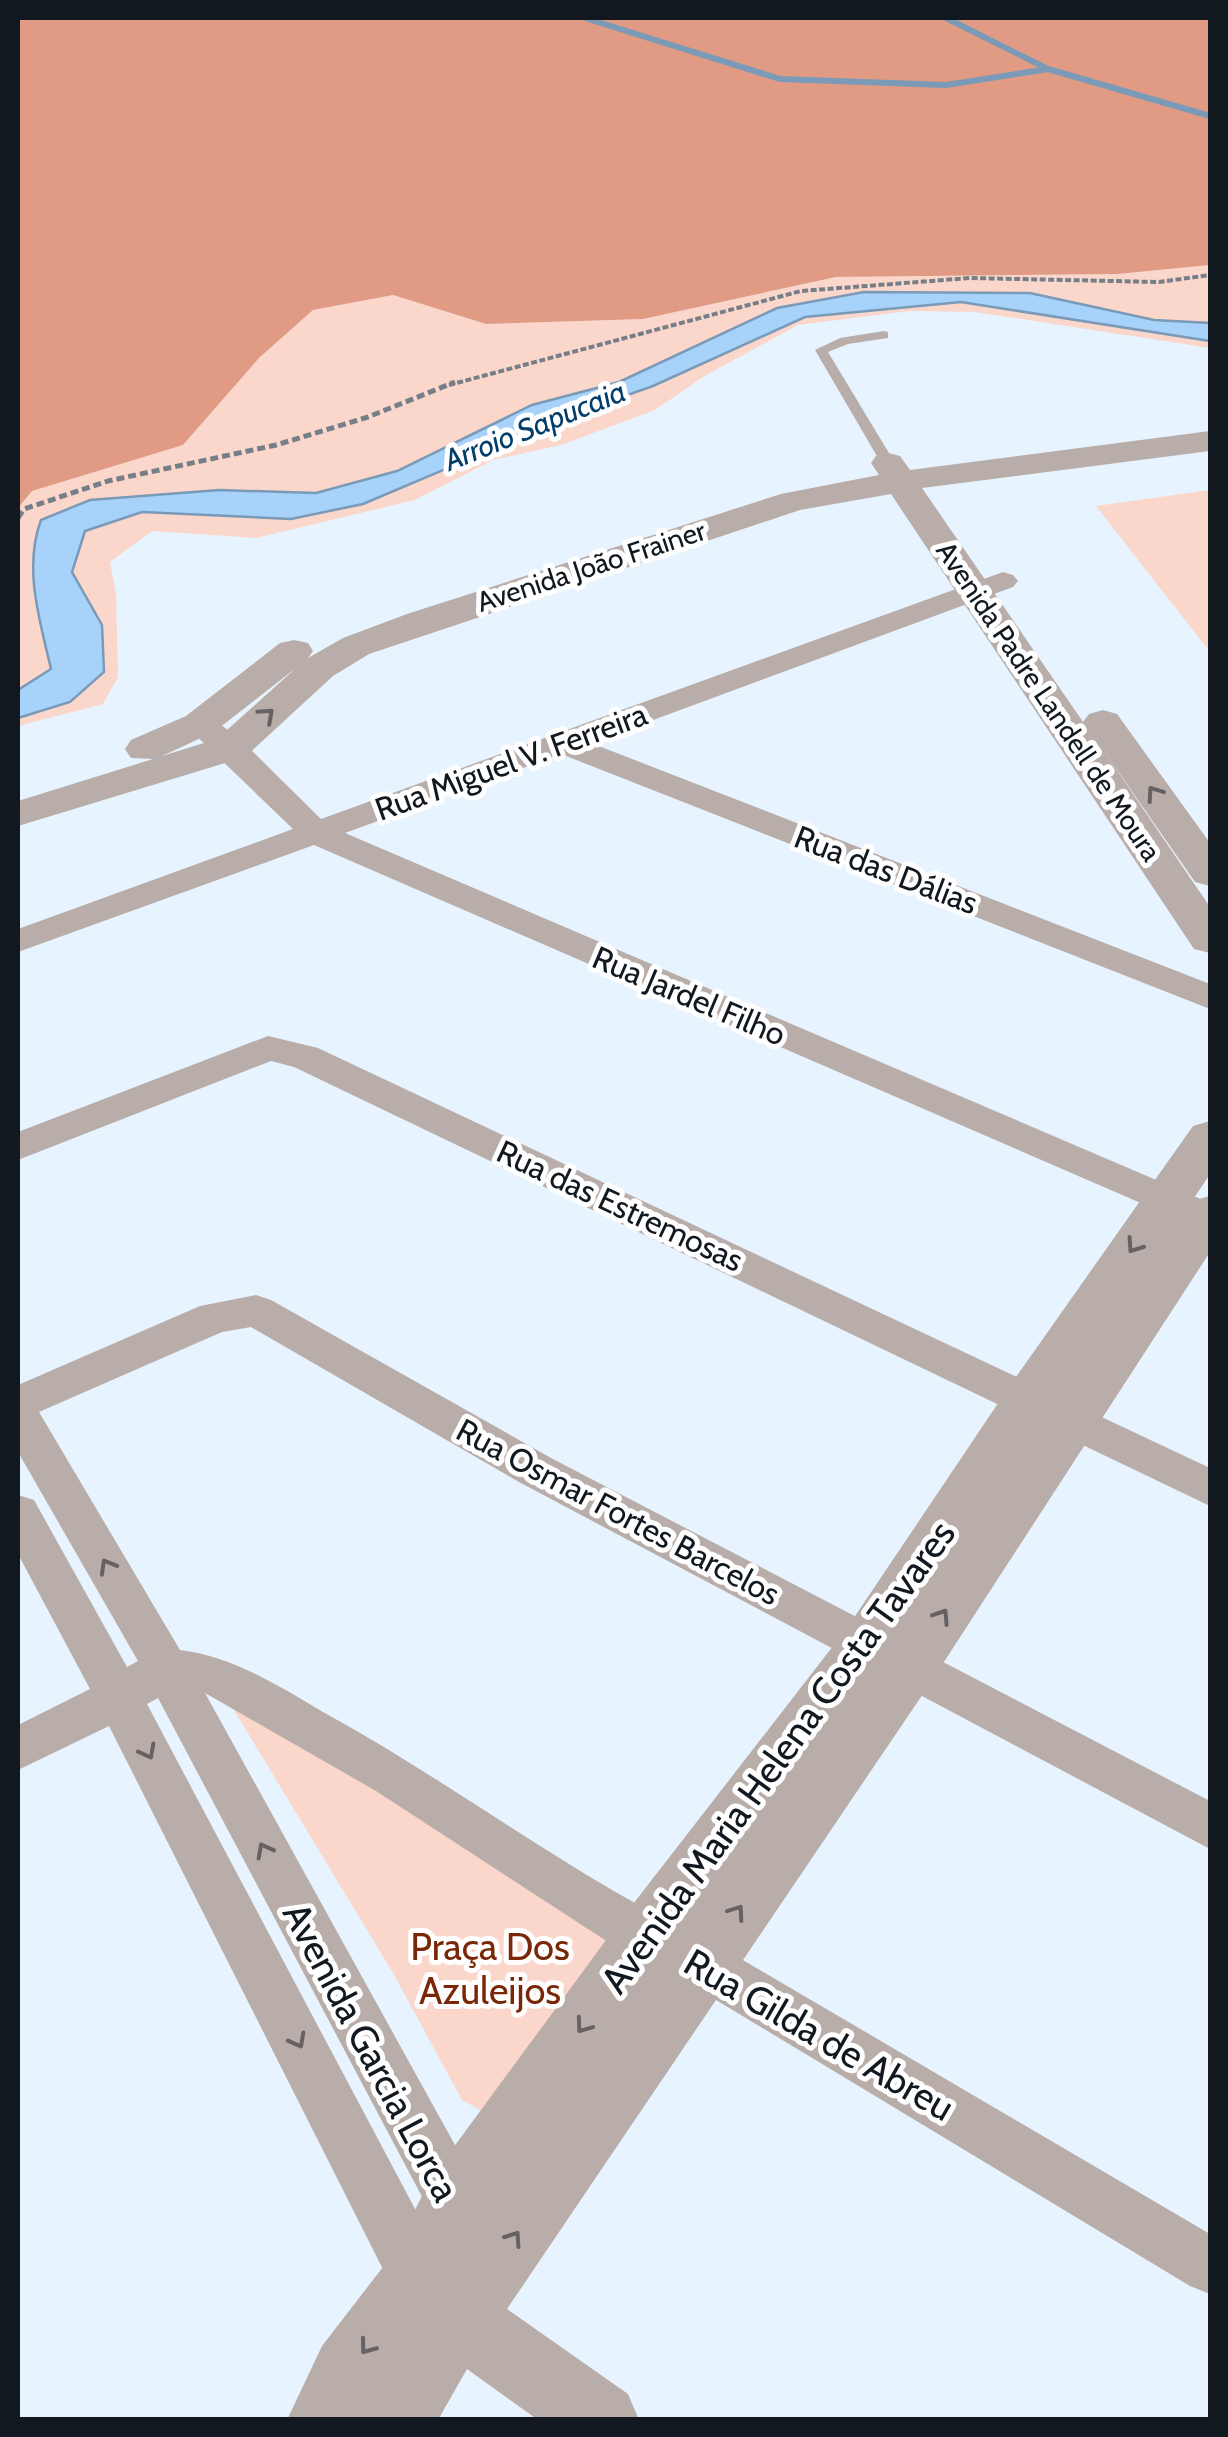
<svg xmlns="http://www.w3.org/2000/svg" width="1228" height="2437" font-family="Cabin,sans-serif">
  <style>
    .green { fill: #fbd7cb }
    .forest { fill: #e19b84 }
    .water { fill: #a7d2fa; stroke: #7a9ab8; stroke-width: 2.5 }
    .lines { fill: none; stroke-linecap: round; stroke-linejoin: round }
    .stream { stroke: #7a9ab8; stroke-width: 6 }
    .path-far1 { stroke: #767f88; stroke-width: 4; stroke-dasharray: 6 2.5; stroke-linecap: butt }
    .path { stroke: #767f88; stroke-width: 5; stroke-dasharray: 8 4; stroke-linecap: butt }
    .service { fill: #b9ada9; fill-rule: evenodd }
    .minor { fill: #b9ada9; fill-rule: evenodd }
    .tertiary { fill: #b9ada9; fill-rule: evenodd }
    .oneway { stroke: #666264 }
    .labels { text-anchor: middle; stroke-width: 10; stroke-linejoin: round; paint-order: stroke }
    .far-street-label { font-size: 28px; fill: #12181f; stroke: #fefefe }
    .far-water-label { font-size: 30px; font-style: italic; fill: #003d6a; stroke: #fefefe }
    .street-label { font-size: 32px; fill: #12181f; stroke: #fefefe }
    .near-street-label { font-size: 38px; fill: #12181f; stroke: #fefefe }
    .near-park-label { font-size: 38px; fill: #792706; stroke: #fefefe }
  </style>
  <rect width="100%" height="100%" fill="#e7f3fe"/>
  <g class="green">
    <path d="M1210 265V323L1154 320 1030 293 864 292 777 308 619 382 532 405 398 471 316 493 219 490 90 500 38 612 51 670 18 690V508L31 491 183 445 259 358 313 310 393 295 486 324 643 319 836 277 1118 274Z"/>
    <path d="M961 302 1210 341V348L975 312 910 311 798 325 703 377 655 410 561 445 493 460 415 500 256 538 152 531 110 562 116 594 118 677 103 704 18 726V718L70 702 102 625 71 573 85 531 142 512 291 519 653 386 805 317Z"/>
    <path d="M1210 490V652L1096 506Z"/>
    <path d="M223 1692 317 1749 620 1949 493 2117 462 2100 393 1973Z"/>
  </g>
  <path class="forest" d="M18 18H1210V265L1118 274 836 277 643 319 486 324 393 295 313 310 259 358 183 445 32 491 18 508Z"/>
  <path class="water" d="M864 292 1030 293 1154 320 1210 323V341L961 302 805 317 653 386 585 410 363 504 291 519 142 512 85 531 72 572 102 625 104 672 70 702 18 718V690L51 669C40 621 23 568 41 520L90 500 219 490 316 493 397 471 532 405 619 382 777 308Z"/>
  <g class="lines">
    <g class="stream">
      <path d="M585 18 780 79 946 85 1048 69"/>
      <path d="M946 18 1048 69 1210 116"/>
    </g>
    <path class="path-far1" d="M449 385 801 291 970 278 1159 282 1210 275"/>
    <path class="path" d="M18 518 24 509 108 481 276 445 368 417 455 382"/>
    <path class="service" d="M884 331 888 332V338L848 344 828 352 895 463 888 467 881 463 815 350 840 338Z"/>
    <g class="minor">
      <path d="M1003 572 1013 575 1018 581 1013 587 591 743 1210 984V1009L561 754 345 833 1210 1203V1233L314 845 18 952V929L293 829 184 724 189 717H211L242 741 321 819Z"/>
      <path d="M268 1036 318 1048 1210 1468V1506L294 1067 271 1061 18 1160V1132Z"/>
      <path d="M256 1295 271 1300 551 1458 1210 1801V1849L519 1482 251 1327 222 1332 39 1412 180 1650C237 1657 283 1689 332 1717 462 1789 585 1885 719 1946L1210 2234V2294L1190 2286 683 1980 628 1955 376 1791 205 1693 476 2183C485 2205 486 2218 477 2240L457 2248 437 2240 428 2208 158 1698 147 1704 457 2288 448 2308 428 2317 398 2299 109 1726 18 1770V1725L90 1689 18 1554V1495L34 1500 127 1667 138 1661 18 1452V1385L200 1306Z"/>
    </g>
    <g class="tertiary">
      <path d="M1210 431V451L922 488 1083 722 1089 714 1103 710 1117 714 1210 843V886L1195 882 1099 744 1210 907V953L1194 949 891 494 800 510 369 654 333 676 245 757 18 826V801L153 759 131 758 125 749 131 740 186 716 280 643 294 640 308 643 313 651 308 658 343 638 407 614 781 494 879 475 871 463 876 456 888 453 900 456 910 470ZM296 668 217 739 162 756 214 732Z"/>
      <path d="M1210 1121V1174L1192 1201 1210 1196V1252L929 1685 507 2309 628 2394 639 2420H538L467 2369 438 2420H287L322 2346 393 2254 431 2178 623 1917 847 1628 1011 1384 1193 1126Z"/>
    </g>
  </g>
  <defs><path id="oneway-chevron" d="M-2-3.5L2.5 0L-2 3.5" fill="none" stroke-width="1.6" stroke-linecap="round" stroke-linejoin="round" transform="scale(2.5)"/></defs>
  <g class="oneway">
    <use href="#oneway-chevron" transform="translate(267 715) rotate(-42)"/>
    <use href="#oneway-chevron" transform="translate(1154 793) rotate(-125)"/>
    <use href="#oneway-chevron" transform="translate(1134 1246) rotate(124)"/>
    <use href="#oneway-chevron" transform="translate(107 1566) rotate(-120)"/>
    <use href="#oneway-chevron" transform="translate(942 1616) rotate(-57)"/>
    <use href="#oneway-chevron" transform="translate(148 1752) rotate(62)"/>
    <use href="#oneway-chevron" transform="translate(264 1850) rotate(-118)"/>
    <use href="#oneway-chevron" transform="translate(737 1912) rotate(-55)"/>
    <use href="#oneway-chevron" transform="translate(583 2026) rotate(126)"/>
    <use href="#oneway-chevron" transform="translate(298 2041) rotate(62)"/>
    <use href="#oneway-chevron" transform="translate(514 2238) rotate(-56)"/>
    <use href="#oneway-chevron" transform="translate(367 2347) rotate(127)"/>
  </g>
  <g class="labels">
    <g class="far-street-label">
      <text transform="translate(591 566) rotate(-18)" y="10">Avenida João Frainer</text>
      <text transform="translate(1049 701) rotate(56)" y="10">Avenida Padre Landell de Moura</text>
    </g>
    <g class="far-water-label">
      <text transform="translate(535 426) rotate(-22)" y="10">Arroio Sapucaia</text>
    </g>
    <g class="street-label">
      <text transform="translate(511 762) rotate(-20)" y="11">Rua Miguel V. Ferreira</text>
      <text transform="translate(886 870) rotate(21)" y="11">Rua das Dálias</text>
      <text transform="translate(689 996) rotate(23)" y="11">Rua Jardel Filho</text>
      <text transform="translate(620 1206) rotate(25)" y="11">Rua das Estremosas</text>
      <text transform="translate(618 1512) rotate(28)" y="11">Rua Osmar Fortes Barcelos</text>
    </g>
    <g class="near-street-label">
      <text transform="translate(778 1757) rotate(-54)" y="13">Avenida Maria Helena Costa Tavares</text>
      <text transform="translate(819 2035) rotate(30)" y="13">Rua Gilda de Abreu</text>
      <text transform="translate(371 2052) rotate(62)" y="13">Avenida Garcia Lorca</text>
    </g>
    <g class="near-park-label">
      <text x="490" y="1960">Praça Dos<tspan x="490" dy="44">Azuleijos</tspan></text>
    </g>
  </g>
  <rect width="1228" height="2437" fill="none" stroke="#12181f" stroke-width="40"/>
</svg>
